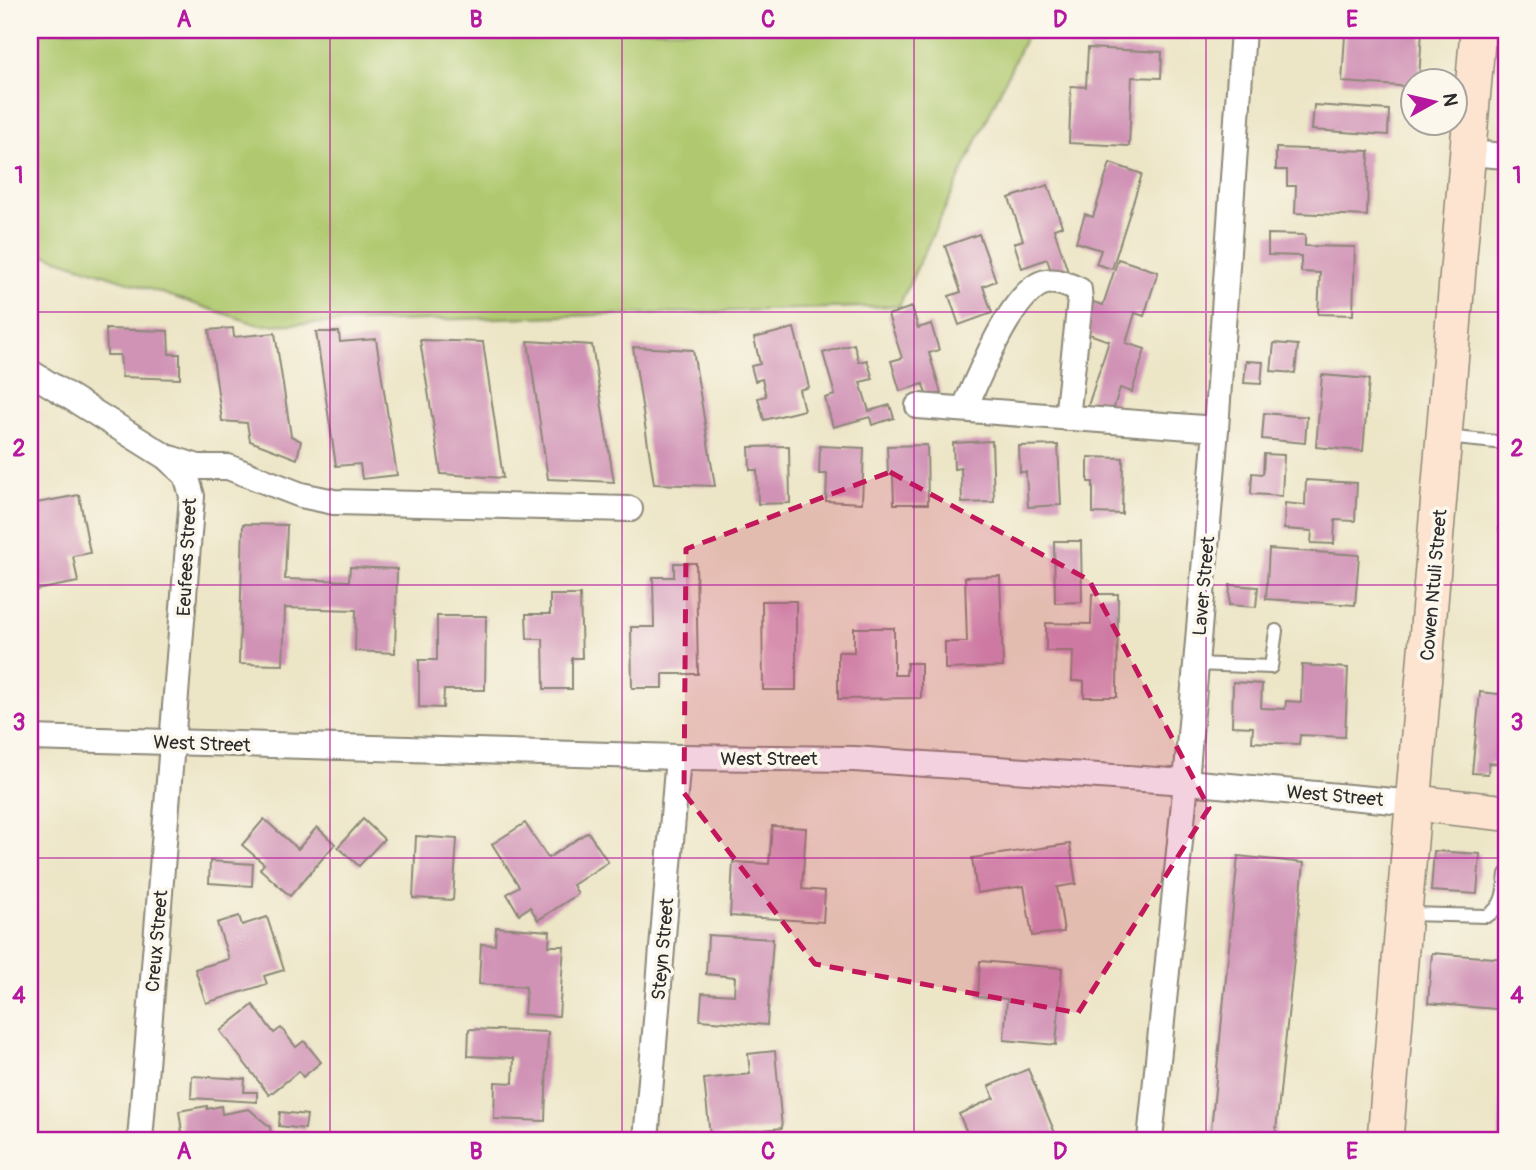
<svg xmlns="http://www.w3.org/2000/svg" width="1536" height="1170" font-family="Pangolin,sans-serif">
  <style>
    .green { fill: #b0c96f; stroke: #6e7a4d; stroke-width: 2 }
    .building { fill: #d092b5 }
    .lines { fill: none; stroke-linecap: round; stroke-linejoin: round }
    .lane-casing { stroke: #8c8878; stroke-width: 16 }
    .street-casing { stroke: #8c8878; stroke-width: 28 }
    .secondary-casing { stroke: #8c8878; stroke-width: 38 }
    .lane { stroke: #fff; stroke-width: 12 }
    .street { stroke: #fff; stroke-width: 24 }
    .secondary { stroke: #fde4d0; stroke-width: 35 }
    .marked { fill: #c2185b; fill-opacity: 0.2; stroke: #c2185b; stroke-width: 5; stroke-dasharray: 14 9; stroke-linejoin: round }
    .grid { fill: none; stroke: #b5179e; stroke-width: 2; stroke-opacity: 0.55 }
    .labels { text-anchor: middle; stroke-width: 7; stroke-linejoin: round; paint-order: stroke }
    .street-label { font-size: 19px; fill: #2b2b2b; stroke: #fbf7ec }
    .neatline { fill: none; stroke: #b5179e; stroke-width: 2.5 }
    .grid-label { font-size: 23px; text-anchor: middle; font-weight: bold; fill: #b5179e }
  </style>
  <rect width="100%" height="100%" fill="#fbf7ec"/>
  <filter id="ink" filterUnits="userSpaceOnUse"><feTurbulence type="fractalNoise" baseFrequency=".0143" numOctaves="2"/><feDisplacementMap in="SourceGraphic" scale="14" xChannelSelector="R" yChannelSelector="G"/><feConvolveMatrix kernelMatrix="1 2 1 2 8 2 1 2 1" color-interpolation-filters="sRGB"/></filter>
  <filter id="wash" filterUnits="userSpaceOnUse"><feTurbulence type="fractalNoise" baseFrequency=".00686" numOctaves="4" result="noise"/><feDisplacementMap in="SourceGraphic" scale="28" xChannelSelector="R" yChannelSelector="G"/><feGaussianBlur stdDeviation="1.57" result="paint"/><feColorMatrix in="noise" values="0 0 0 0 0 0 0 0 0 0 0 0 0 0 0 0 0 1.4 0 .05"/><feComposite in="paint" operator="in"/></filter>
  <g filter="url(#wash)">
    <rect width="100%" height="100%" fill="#ece5c6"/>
    <path class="green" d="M30 30H1029L899 306 259 325 30 250Z"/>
    <g id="blocks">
      <g class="building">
        <path d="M1330 30H1422L1419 80H1414V87L1342 82 1345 35 1330 34Z"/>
        <path d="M1088 48 1162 52 1161 78 1132 77 1129 146 1069 143 1071 86 1086 87Z"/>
        <path d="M1314 105 1389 110 1388 135 1312 130Z"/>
        <path d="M1276 148 1369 151 1367 216 1295 213 1296 186H1287V170H1276Z"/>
        <path d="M1110 163 1142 174 1112 269 1096 264 1101 250 1076 242 1085 214 1093 217Z"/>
        <path d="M1048 185 1062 226 1054 229 1068 272 1053 277 1047 259 1022 268 1014 243 1023 240 1009 198Z"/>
        <path d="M979 234 996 281 983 286 992 313 959 325 949 296 961 292 945 246Z"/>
        <path d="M1268 234 1305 235V246L1355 247 1353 315 1318 314 1320 273 1301 272V256L1268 255Z"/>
        <path d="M1118 259 1158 272 1144 316 1135 313 1126 343 1145 349 1132 392 1120 388 1110 420 1086 412 1109 341 1080 331 1090 301 1103 305Z"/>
        <path d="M912 307 918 328 931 324 939 350 929 353 941 393 927 398 923 384 900 391 891 361 902 358 888 315Z"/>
        <path d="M233 328 234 337 275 333 291 436 301 441 297 459 250 441 247 423 222 421 209 330Z"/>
        <path d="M794 328 809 387 799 390 804 410 764 420 758 398 766 396 762 379 755 381 751 366 760 364 754 338Z"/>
        <path d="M106 329 168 331 169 354H180V379L122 377 120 355H107Z"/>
        <path d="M316 332H339L340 342 376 339 397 475 362 479 360 464 336 466Z"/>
        <path d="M420 340 483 342 503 478 441 474Z"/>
        <path d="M528 341 592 345 614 482 548 479Z"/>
        <path d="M1274 343 1298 345 1295 373 1271 371Z"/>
        <path d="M854 344 859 362 867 360 873 379 860 382 869 411 890 405 894 418 872 425 870 417 833 427 825 398 835 395 823 353Z"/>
        <path d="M633 347 693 350 715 486 654 484Z"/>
        <path d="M1246 361 1263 362 1261 384 1244 383Z"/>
        <path d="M1322 375 1369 379 1363 451 1316 447Z"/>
        <path d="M1502 387H1506V432H1500Z"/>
        <path d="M1264 413 1307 417 1305 443 1262 439Z"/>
        <path d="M992 441 994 502 962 503 961 468 954 469 953 443Z"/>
        <path d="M927 445 928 504H894L893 475H888L887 446Z"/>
        <path d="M1058 445 1061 505 1028 507 1026 472H1020L1019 446Z"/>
        <path d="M789 446 790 503 758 504 757 470H750L749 447Z"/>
        <path d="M820 446 864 448 862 503 826 501 827 474H819Z"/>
        <path d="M1264 454 1284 455 1282 496 1251 494 1252 473 1263 474Z"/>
        <path d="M1088 457 1123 458 1122 514 1093 513V482H1088Z"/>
        <path d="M1306 480 1357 483 1355 521 1335 520 1334 544 1311 543 1312 531 1284 529 1285 503 1305 505Z"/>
        <path d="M1502 480 1506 481V532L1499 531Z"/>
        <path d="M30 495 37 503 79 495 90 553 73 556 78 582 36 590 30 557Z"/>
        <path d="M243 524 287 525 285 579 349 581 350 567 397 569 395 653 355 651 356 610 285 608 283 665 239 664Z"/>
        <path d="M1054 541H1081L1082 602 1055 603Z"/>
        <path d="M1269 549 1359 555 1355 605 1266 599Z"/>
        <path d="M674 563H696L698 674H663V688H632L631 627H654L653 577H674Z"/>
        <path d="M1499 569 1506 570V609H1496Z"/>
        <path d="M1000 576 1003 667 945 669V642H967L965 577Z"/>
        <path d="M1230 585 1258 587 1256 607 1229 605Z"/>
        <path d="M1092 594H1118L1117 697H1084V681H1072L1073 651H1046V623L1091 624Z"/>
        <path d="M550 595H580L582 658H572V689H544L543 639H527L526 614H550Z"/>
        <path d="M762 601H796V690H763Z"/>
        <path d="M437 616H486L485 690H444L443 708 419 707V660H437Z"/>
        <path d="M854 628H894V675H906L907 663H921V698L838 699V652H854Z"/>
        <path d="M1302 665 1348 668 1345 737 1300 735 1299 744 1252 742 1253 727 1232 726 1233 682 1262 684 1261 708 1285 709 1286 701 1301 702Z"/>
        <path d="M1480 692 1506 695V764L1489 763 1488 774 1472 773Z"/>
        <path d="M264 819 298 849 317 827 335 844 290 896 260 869 264 864 242 845Z"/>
        <path d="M363 819 384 839 359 866 338 847Z"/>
        <path d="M525 823 548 858 588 832 608 862 573 885 578 894 538 920 530 907 519 914 507 894 519 886 492 844Z"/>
        <path d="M772 826 806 828 802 889 825 891 823 922 730 916 733 862 769 864Z"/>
        <path d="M416 836 457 839 453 900 413 898Z"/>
        <path d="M1070 844 1076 884 1057 887 1064 932 1032 936 1024 886 977 893 972 858Z"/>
        <path d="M1434 851 1480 854 1477 894 1431 891Z"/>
        <path d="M1238 856 1304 863 1275 1140H1210Z"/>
        <path d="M210 861 253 864 252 886 209 883Z"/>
        <path d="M239 916 242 925 267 917 284 970 264 976 267 984 206 1003 195 969 229 959 217 923Z"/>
        <path d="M496 927 550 931 549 946H564L559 1016 524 1014 526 987 479 984 481 944 495 945Z"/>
        <path d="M708 935 773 939 767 1025 700 1020 702 993 734 995 735 977 706 974Z"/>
        <path d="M1432 953 1506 959V1010L1428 1003Z"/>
        <path d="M980 961 1062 968 1056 1045 1004 1040 1007 999 978 997Z"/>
        <path d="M253 1005 274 1033 281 1028 296 1047 304 1041 321 1062 303 1077 299 1071 269 1095 220 1031Z"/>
        <path d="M469 1029 548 1032 545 1121 494 1119 495 1082 513 1083 514 1058 468 1056Z"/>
        <path d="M775 1051 782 1128 710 1136 704 1079 750 1074 748 1054Z"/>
        <path d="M1504 1053 1506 1140H1499Z"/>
        <path d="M1028 1069 1058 1140H1023L1021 1135 1008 1140H970L959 1114 994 1098 989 1086Z"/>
        <path d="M192 1076 245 1079 244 1092H257V1102L191 1098Z"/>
        <path d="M207 1106V1109L221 1106 222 1114 249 1109 270 1127 272 1140H197L196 1136 183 1139 179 1111Z"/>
        <path d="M280 1112 307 1115 305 1129 279 1126Z"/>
      </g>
    </g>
  </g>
  <g filter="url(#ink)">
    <use href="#blocks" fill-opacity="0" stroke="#8c8878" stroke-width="2"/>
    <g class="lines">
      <defs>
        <g id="lane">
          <path d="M1445 437 1506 443"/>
          <path d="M1196 664 1271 667 1276 631"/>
          <path d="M1408 914 1487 916C1504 906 1504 892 1506 874"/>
        </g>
        <g id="street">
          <path d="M1468 153 1506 156"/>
          <path d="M30 372 166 457 186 475 192 496 140 1140"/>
          <path d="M918 406 1216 429"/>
          <path d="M964 409C979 377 1007 303 1038 285 1051 277 1066 284 1079 290L1080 300 1067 418"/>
          <path d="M170 458 198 467H228L301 495 334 502 630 509"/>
          <path d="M30 738 678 757 854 759 1186 782 1415 803"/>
          <path d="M646 1140 678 757"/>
          <path d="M1150 1140 1186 782 1216 429 1243 30"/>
        </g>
        <g id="secondary">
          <path d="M1415 803 1506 813"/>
          <path d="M1385 1140 1478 30"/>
        </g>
      </defs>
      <use href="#lane" class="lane-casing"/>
      <use href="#street" class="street-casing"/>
      <use href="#secondary" class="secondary-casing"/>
      <use href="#lane" class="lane"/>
      <use href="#street" class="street"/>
      <use href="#secondary" class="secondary"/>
    </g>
  </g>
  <path class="marked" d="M890 472 1089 580 1209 808 1078 1013 815 964 684 793 686 549Z"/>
  <path class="grid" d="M330 30V1140M622 30V1140M914 30V1140M1206 30V1140M30 312H1506M30 585H1506M30 858H1506"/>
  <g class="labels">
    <g class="street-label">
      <text transform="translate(186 557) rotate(-87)" y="7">Eeufees Street</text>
      <text transform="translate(1433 585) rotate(-85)" y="7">Cowen Ntuli Street</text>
      <text transform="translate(1203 586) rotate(-85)" y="7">Laver Street</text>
      <text transform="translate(202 743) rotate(2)" y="7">West Street</text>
      <text x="769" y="765">West Street</text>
      <text transform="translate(1335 795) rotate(5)" y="7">West Street</text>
      <text transform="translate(156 941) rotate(-85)" y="7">Creux Street</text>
      <text transform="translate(662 949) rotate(-85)" y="7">Steyn Street</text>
    </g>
  </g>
  <rect width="1536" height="1170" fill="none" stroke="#fbf7ec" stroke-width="77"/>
  <g transform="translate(1434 102) rotate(82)"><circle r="33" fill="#fbf7ec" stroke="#a8a59f" stroke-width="2"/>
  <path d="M0-5L12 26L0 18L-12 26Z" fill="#b5179e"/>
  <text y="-10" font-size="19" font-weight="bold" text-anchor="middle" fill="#2b2b2b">N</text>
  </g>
  <rect x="38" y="38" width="1460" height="1094" class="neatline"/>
  <g class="grid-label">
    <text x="184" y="27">A</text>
    <text x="476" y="27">B</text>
    <text x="768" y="27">C</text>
    <text x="1060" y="27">D</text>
    <text x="1352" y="27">E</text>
    <text x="19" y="183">1</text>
    <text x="1517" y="183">1</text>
    <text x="19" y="456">2</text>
    <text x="1517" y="456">2</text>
    <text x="19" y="730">3</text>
    <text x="1517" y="730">3</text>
    <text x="19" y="1003">4</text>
    <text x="1517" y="1003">4</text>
    <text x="184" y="1159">A</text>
    <text x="476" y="1159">B</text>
    <text x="768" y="1159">C</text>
    <text x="1060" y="1159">D</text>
    <text x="1352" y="1159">E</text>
  </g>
</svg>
